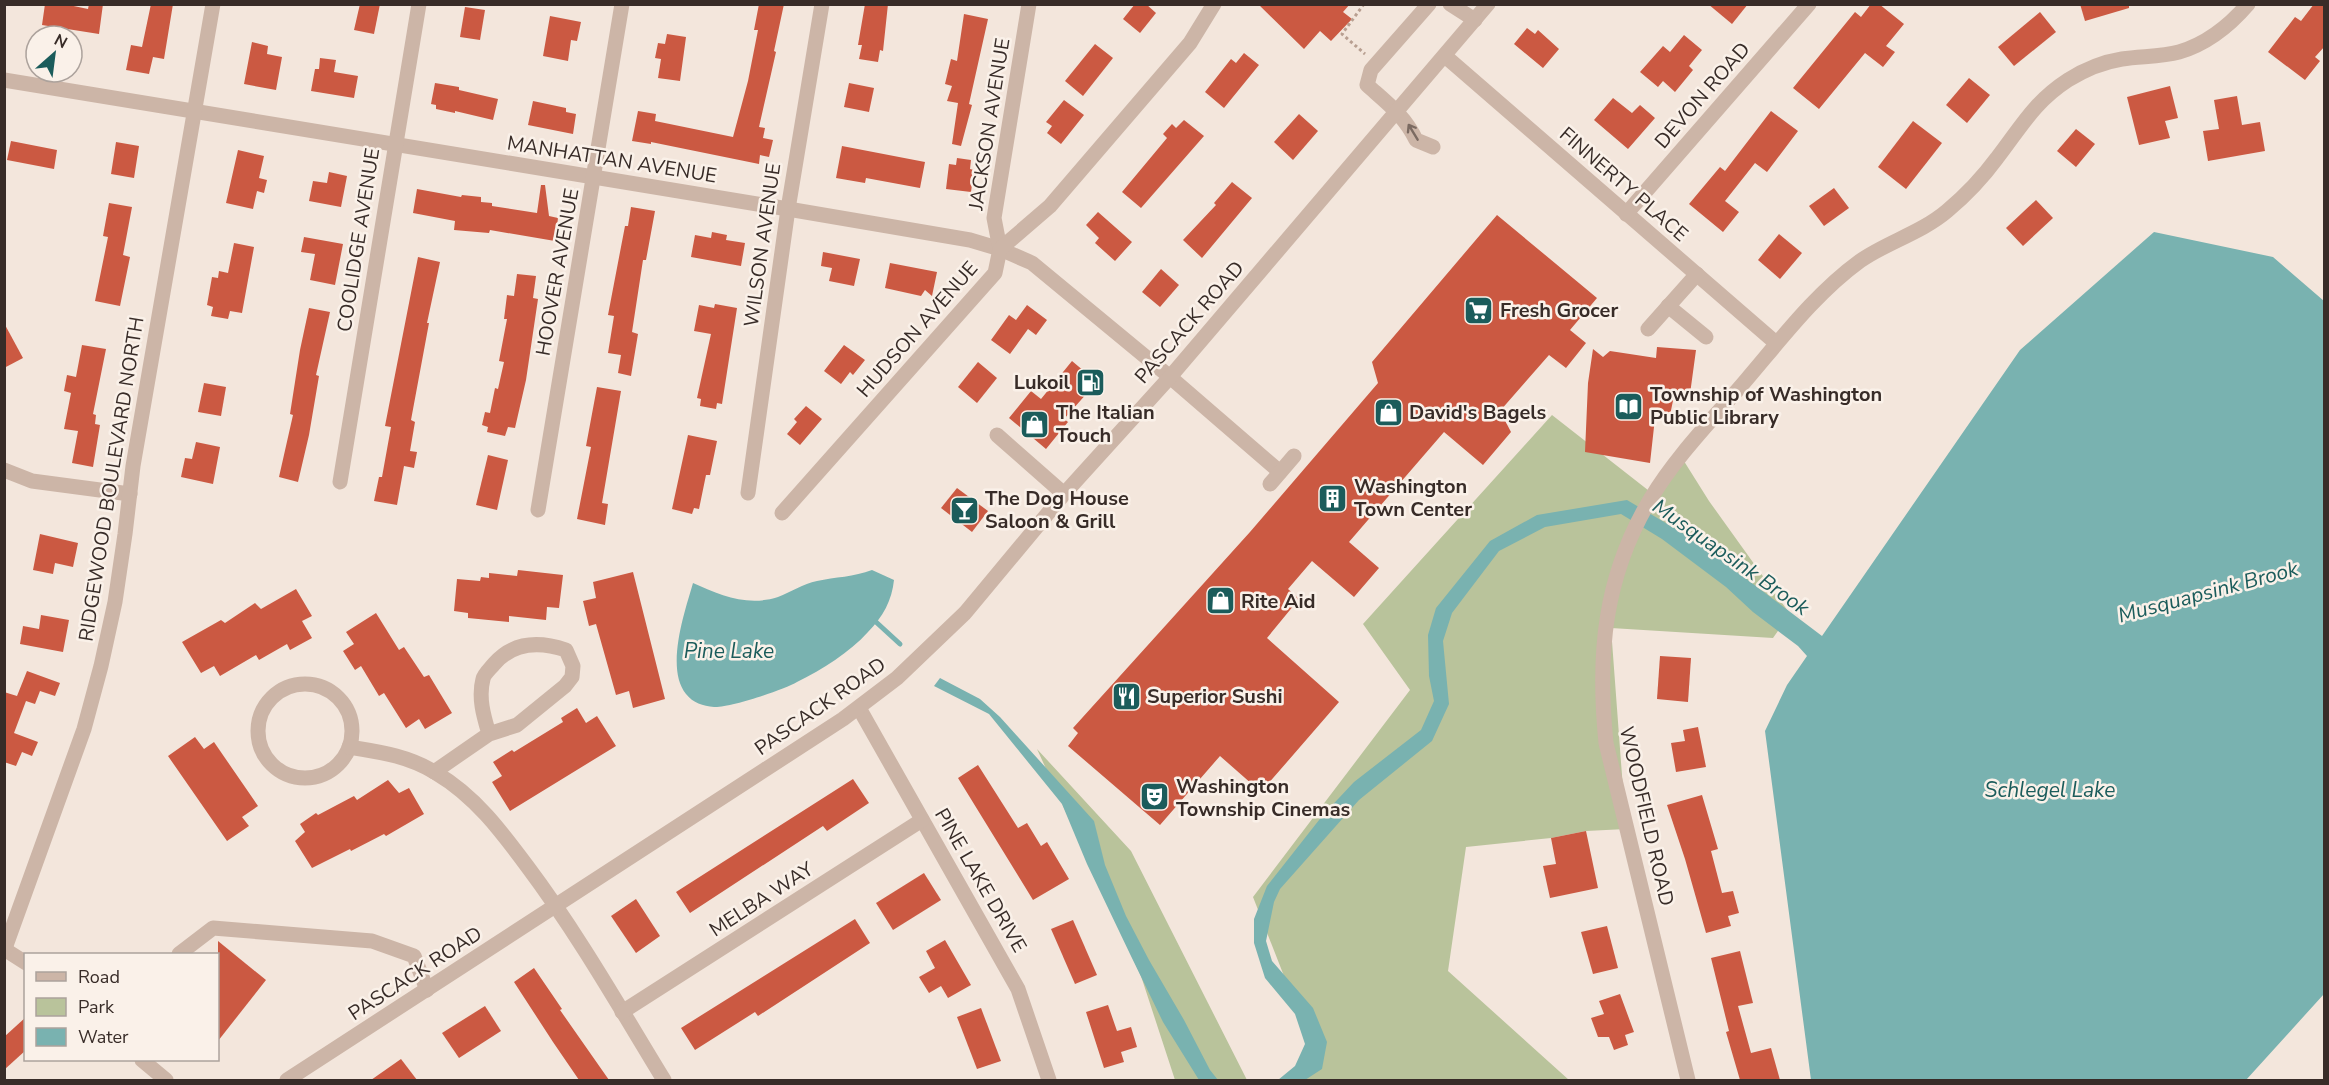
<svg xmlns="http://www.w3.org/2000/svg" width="2329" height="1085" font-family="'Nunito Sans',sans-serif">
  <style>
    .green { fill: #b9c39b }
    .water { fill: #79b2b0 }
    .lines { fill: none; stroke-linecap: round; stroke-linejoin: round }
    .stream { stroke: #79b2b0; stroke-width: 5 }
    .building { fill: #cb5942 }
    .path { stroke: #b89f91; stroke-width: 3; stroke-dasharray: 3 3; stroke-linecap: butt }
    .minor { stroke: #ccb5a7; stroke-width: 15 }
    .oneway { stroke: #7b6a61 }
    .labels { text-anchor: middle; stroke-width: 5; stroke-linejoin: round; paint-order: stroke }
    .street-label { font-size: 20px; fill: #382c28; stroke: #faf1e9 }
    .poi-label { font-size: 20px; font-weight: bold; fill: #382c28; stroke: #faf1e9; text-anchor: start }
    .water-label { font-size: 21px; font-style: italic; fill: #1b5c5b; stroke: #faf1e9 }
  </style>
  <rect width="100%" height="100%" fill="#f3e6dc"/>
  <g class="green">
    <path d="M1552 415 1653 494 1682 458 1709 501 1790 614 1773 638 1611 628 1626 829 1586 831 1551 838 1466 847 1448 971 1569 1080H1295L1313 1050 1253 897 1410 690 1363 624Z"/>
    <path d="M1037 749 1131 851 1247 1080H1175L1141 976Z"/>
  </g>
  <g class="water">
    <path d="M2154 232 2273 257 2324 301V994L2246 1080H1811L1765 731 1787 685 1807 656 1798 646 1753 612 1726 587 1662 539 1621 514 1545 527 1499 551 1452 613 1443 641 1449 704 1432 741 1359 800 1280 889 1274 902 1266 941 1272 961 1313 1008 1327 1042 1322 1069 1305 1080H1278L1295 1066 1305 1044 1295 1014 1265 978 1254 943V919L1267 886 1323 815 1354 782 1421 730 1434 701 1429 676 1428 635 1436 608 1490 541 1537 515 1627 500 1696 541 1822 636 2020 350Z"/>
    <path d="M872 570 894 580C892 600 883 617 868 632 849 653 823 669 797 682 783 690 729 708 714 707 703 706 693 703 686 694 665 668 685 611 693 583 720 595 747 607 778 597 791 592 803 584 817 581 835 577 854 577 872 570Z"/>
    <path d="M940 678 980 699 1000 717 1094 821 1105 865 1126 916 1149 960 1184 1020 1210 1070 1218 1080H1199L1163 1022 1130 954 1087 864 1062 804 989 714 934 686Z"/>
  </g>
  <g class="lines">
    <path class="stream" d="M876 622 900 644"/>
  </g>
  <g class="building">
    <path d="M45 4H64L88 9 89 4H103L99 34 42 25Z"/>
    <path d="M151 4H173L164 59 153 57 149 74 126 70 131 45 142 47Z"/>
    <path d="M360 4H380L374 34 354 30Z"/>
    <path d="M759 4H784L774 51 776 52 759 127 765 128 763 138 773 140 769 157 760 155 759 164 651 142V144L632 141 638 111 656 114 655 121 733 137 748 81 758 30H754Z"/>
    <path d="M865 4H888L883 51 880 50 878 62 859 59 862 45H858Z"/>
    <path d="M1135 4H1146L1156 13 1140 33 1123 19Z"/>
    <path d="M1258 4H1350L1343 12 1352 19 1331 41 1320 31 1304 49Z"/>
    <path d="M1708 4H1748L1732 24Z"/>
    <path d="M1871 4H1879L1904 24 1886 46 1895 52 1883 67 1865 53 1819 109 1793 88 1855 12 1861 17Z"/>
    <path d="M2080 4H2129V8L2085 21Z"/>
    <path d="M2314 4H2325V46L2315 57 2320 61 2305 80 2268 52 2295 17 2301 21Z"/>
    <path d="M465 7 485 10 480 40 460 37Z"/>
    <path d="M2040 12 2056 32 2014 66 1998 47Z"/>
    <path d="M964 14 988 19 969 104 972 105 961 146 952 144 958 103 947 101 952 86 945 84 951 59 957 61Z"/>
    <path d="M550 16 581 22 577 41 571 40 568 61 543 56Z"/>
    <path d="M1527 28 1535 34 1538 30 1559 49 1543 68 1514 44Z"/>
    <path d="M667 34 686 37 680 81 658 78 661 59 655 58 658 43 665 44Z"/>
    <path d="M1684 35 1702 50 1689 66 1693 70 1675 92 1663 81 1658 87 1640 72 1663 46 1670 52Z"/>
    <path d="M252 42 268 46 267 54 282 57 276 90 244 84Z"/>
    <path d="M1095 44 1113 58 1083 96 1065 81Z"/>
    <path d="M1244 53 1259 65 1224 108 1205 92 1231 59 1236 63Z"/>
    <path d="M320 58 336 60 334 72 358 76 354 98 311 91 315 69H319Z"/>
    <path d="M1969 78 1990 95 1967 123 1946 105Z"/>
    <path d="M435 83 459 87V90L498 99 493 120 455 111V113L436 109V105L431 104Z"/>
    <path d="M849 83 874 88 869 112 844 107Z"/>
    <path d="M2170 86 2178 118 2165 121 2170 138 2139 145 2127 97Z"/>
    <path d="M2237 96 2242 125 2260 122 2265 151 2208 161 2203 131 2219 129 2214 100Z"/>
    <path d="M1613 98 1632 113 1640 105 1655 118 1628 149 1594 120Z"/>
    <path d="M1064 100 1084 115 1061 144 1047 133 1052 126 1046 122Z"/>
    <path d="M533 101 566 108V112L576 114 573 134 528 125Z"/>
    <path d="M1771 111 1798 131 1767 172 1755 163 1725 201 1739 212 1723 232 1689 204 1720 167 1725 171Z"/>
    <path d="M1299 114 1318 131 1293 160 1274 142Z"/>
    <path d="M1184 120 1204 136 1141 208 1122 192 1167 138 1163 134 1172 124 1176 128Z"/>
    <path d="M1913 121 1942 143 1906 189 1878 167Z"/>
    <path d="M2076 129 2095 144 2076 167 2057 151Z"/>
    <path d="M11 141 57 150 54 169 7 160Z"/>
    <path d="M116 142 139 146 134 178 111 174Z"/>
    <path d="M842 146 925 162 920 188 866 178 865 183 836 178Z"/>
    <path d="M238 150 264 156 259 178 267 180 264 193 257 191 253 209 226 203Z"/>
    <path d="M957 158 971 160 970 169 974 170 971 192 946 189 949 164 956 165Z"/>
    <path d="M329 172 347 176 341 207 309 201 313 181 327 183Z"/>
    <path d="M1232 182 1252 198 1202 258 1183 240 1216 205 1214 203Z"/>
    <path d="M541 185H545L549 216 558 218 555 241 490 230 489 233 454 230 455 221 413 213 417 189 461 197 462 195 481 197V202L492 203V206L537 213Z"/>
    <path d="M1834 188 1849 208 1824 226 1809 206Z"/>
    <path d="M2036 200 2053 218 2023 246 2006 228Z"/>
    <path d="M109 203 132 207 123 255 130 257 120 306 95 301 108 237 103 236Z"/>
    <path d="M631 207 655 211 646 260H643L632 332 638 334 631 376 618 373 621 355 608 353 614 316 608 315 625 226H628Z"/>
    <path d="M1098 212 1132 242 1115 261 1095 243 1099 238 1086 225Z"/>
    <path d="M1497 215 1597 298 1570 330 1586 343 1566 368 1549 355 1500 411 1511 432 1483 465 1444 432 1349 542 1379 568 1354 597 1312 561 1288 589 1299 599 1267 638 1339 702 1261 792 1220 756 1160 825 1068 746 1078 733 1073 728 1250 532 1378 383 1372 362Z"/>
    <path d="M712 232 727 235 726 240 745 243 741 266 691 257 695 235 711 238Z"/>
    <path d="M1779 234 1802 253 1780 279 1758 260Z"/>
    <path d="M304 237 343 244 335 285 310 280 315 254 301 252Z"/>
    <path d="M234 243 254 247 242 313 230 311 228 319 211 316 213 307 207 305 212 277 218 278 219 271 228 273Z"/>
    <path d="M823 252 860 259 854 286 829 281 832 268 821 266Z"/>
    <path d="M418 257 440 262 427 323H429L411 420 415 422 410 451 417 452 414 468 404 466 397 505 374 501 379 477H382L391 427 385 426Z"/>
    <path d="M890 263 937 272 932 296 925 290 921 296 885 288Z"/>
    <path d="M1161 269 1179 285 1160 307 1142 292Z"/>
    <path d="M517 274 536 276 533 298 538 299 526 380 515 428 508 427 505 436 487 432 488 427 482 425 485 412 490 413 495 388 498 389 504 362 499 361 507 319H504L507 295 514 296Z"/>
    <path d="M715 304 737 308 722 404 717 403 716 409 700 406 701 399 697 398 711 334 694 331 699 305 714 308Z"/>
    <path d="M1027 305 1047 320 1036 335 1028 329 1010 354 991 340 1009 315 1016 320Z"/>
    <path d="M309 308 330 312 316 375 319 376 309 435 298 482 279 477 293 415 290 414 300 350Z"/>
    <path d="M4 323 23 358 4 368Z"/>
    <path d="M82 345 106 349 93 414 96 415 95 424 100 425 93 467 72 463 78 431 64 429 71 393 64 391 67 375 76 377Z"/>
    <path d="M844 345 865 360 853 375 850 372 841 384 824 371Z"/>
    <path d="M1657 347 1696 350 1690 394 1675 391 1669 420 1655 418 1650 463 1585 452 1588 383 1593 349 1603 357 1610 351 1656 358Z"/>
    <path d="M1072 361 1097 382 1064 419 1068 422 1046 449 1009 418 1031 391 1041 399Z"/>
    <path d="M978 362 997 378 977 403 958 387Z"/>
    <path d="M204 383 226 387 221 416 198 412Z"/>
    <path d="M597 387 621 391 602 503 608 504 605 525 577 519 591 447 586 446Z"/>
    <path d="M806 406 822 419 800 445 787 434 797 422 794 419Z"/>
    <path d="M688 435 717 441 710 475H706L699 509 694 508 692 514 672 509Z"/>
    <path d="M196 442 220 447 213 484 181 477 185 458 192 459Z"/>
    <path d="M488 455 508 460 497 510 476 505Z"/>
    <path d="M957 488 988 511 972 532 941 508Z"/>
    <path d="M40 534 78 543 73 567 55 563 53 574 33 570Z"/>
    <path d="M518 570 563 575 559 608 547 607 546 620 509 616V622L468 618V613L454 611 457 579 480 581 481 577 489 578V573L517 576Z"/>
    <path d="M633 572 665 699 633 708 629 691 616 695 596 624 589 626 583 601 596 598 593 582Z"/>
    <path d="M296 589 312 616 302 621 312 638 290 650 287 644 259 660 256 655 220 676 214 666 201 673 182 642 221 620 225 623 255 603 261 609Z"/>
    <path d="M376 613 399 650 404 647 424 677 429 675 452 713 425 729 419 719 406 728 384 693 379 696 361 666 355 670 343 651 354 644 346 632Z"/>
    <path d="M41 615 69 620 63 652 20 644 23 626 39 629Z"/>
    <path d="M1660 656 1691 658 1688 702 1657 699Z"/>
    <path d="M27 671 60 683 55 696 40 691 35 704 26 701 14 733 38 742 32 756 22 752 16 766 4 762V692L17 696Z"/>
    <path d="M577 708 586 723 597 716 616 746 510 811 492 782 502 776 493 762 512 750 514 752 563 722 561 718Z"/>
    <path d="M1698 727 1706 767 1676 772 1671 743 1685 741 1683 730Z"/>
    <path d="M195 737 204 749 214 742 258 806 242 817 249 826 227 841 168 756Z"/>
    <path d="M978 765 1018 828 1027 823 1041 846 1047 842 1069 879 1033 900 958 778Z"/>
    <path d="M853 779 869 803 827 831 823 826 690 913 676 892Z"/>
    <path d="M388 780 399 793 409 788 424 814 386 836 384 834 351 851 350 849 312 868 295 841 305 832 300 824 316 813 318 815 354 796 357 800Z"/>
    <path d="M1702 795 1718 849 1711 851 1722 893 1733 891 1739 913 1728 916 1731 926 1706 933 1685 859 1667 805Z"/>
    <path d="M1586 831 1598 888 1550 898 1543 866 1556 864 1551 838Z"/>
    <path d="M924 873 941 900 893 930 876 903Z"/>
    <path d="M636 899 660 936 636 953 611 916Z"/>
    <path d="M855 919 870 943 758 1016 755 1012 695 1050 681 1028Z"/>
    <path d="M1073 920 1097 975 1075 984 1051 929Z"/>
    <path d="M1607 926 1618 968 1593 974 1581 932Z"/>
    <path d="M945 940 971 985 948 998 941 986 929 993 919 977 935 968 926 951Z"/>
    <path d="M218 941 266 980 218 1041Z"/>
    <path d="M1740 951 1753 1003 1738 1006 1751 1053 1771 1048 1780 1080H1740L1726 1032 1729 1031 1711 958Z"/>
    <path d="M534 968 562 1009 560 1010 609 1080H579L553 1042 514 982Z"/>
    <path d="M1620 994 1634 1032 1625 1035 1628 1045 1614 1050 1609 1037H1598L1591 1018 1604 1014 1599 1001Z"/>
    <path d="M1108 1005 1117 1031 1131 1027 1137 1047 1121 1052 1124 1062 1104 1068 1086 1012Z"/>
    <path d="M485 1006 501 1031 459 1058 442 1033Z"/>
    <path d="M981 1008 1001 1061 977 1069 957 1017Z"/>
    <path d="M26 1017V1050L4 1070V1037Z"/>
    <path d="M401 1059 417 1080H371Z"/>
  </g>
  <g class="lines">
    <path class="path" d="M1364 4 1342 34 1365 54"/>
    <g class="minor">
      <path d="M1429 4 1371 70 1367 85C1386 102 1405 116 1416 140L1433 147"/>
      <path d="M1450 4 1475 20"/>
      <path d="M1445 56 1776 343"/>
      <path d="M4 80 788 209 970 240 1000 249 1032 263 1170 377 1280 472"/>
      <path d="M1626 214 1809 4"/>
      <path d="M1000 249 994 218 1029 4"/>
      <path d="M1668 306 1706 337"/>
      <path d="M1648 329 1697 274"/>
      <path d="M997 435 1064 494"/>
      <path d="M4 470 32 481 130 494"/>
      <path d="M340 482 419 4"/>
      <path d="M1270 484 1294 456"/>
      <path d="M748 493 788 209 822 4"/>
      <path d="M538 510 622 4"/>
      <path d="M782 513 995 273 1000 249 1050 206 1190 43 1214 4"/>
      <circle cx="305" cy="731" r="47"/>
      <path d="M859 708 1018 989 1049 1080"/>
      <path d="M349 747C380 752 409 756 436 773 475 796 501 831 527 866 578 934 620 1008 664 1080"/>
      <path d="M434 772 489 734 517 725 565 686 572 677 573 666 566 650C539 641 513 642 494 664 490 669 484 674 483 679 478 698 484 717 489 734"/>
      <path d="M4 949 26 963"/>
      <path d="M4 951 84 729 101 666 115 602 125 534 133 466 213 4"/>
      <path d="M179 954 213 928 372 941 414 956 427 990"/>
      <path d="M622 1012 922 820"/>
      <path d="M142 1060 166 1080"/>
      <path d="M287 1080 843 719 897 678 965 613 1064 494 1170 377 1488 4"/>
      <path d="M1688 1080 1606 743C1597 654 1604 576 1651 498 1677 455 1714 418 1747 379 1782 338 1816 293 1860 261 1887 242 1921 233 1947 211 1965 196 1983 177 1997 158 2021 127 2034 102 2068 80 2084 70 2103 62 2122 59 2140 56 2161 57 2179 52 2206 44 2230 25 2248 4"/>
    </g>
  </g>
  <defs><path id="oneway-shaft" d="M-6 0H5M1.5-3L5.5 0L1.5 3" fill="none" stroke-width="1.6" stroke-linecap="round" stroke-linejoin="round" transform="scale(1.5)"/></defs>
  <use class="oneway" href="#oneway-shaft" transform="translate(1413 132) rotate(-121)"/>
  <defs>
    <symbol id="supermarket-square" viewBox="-11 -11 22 22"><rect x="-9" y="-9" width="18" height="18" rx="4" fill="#1b5c5b" stroke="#faf1e9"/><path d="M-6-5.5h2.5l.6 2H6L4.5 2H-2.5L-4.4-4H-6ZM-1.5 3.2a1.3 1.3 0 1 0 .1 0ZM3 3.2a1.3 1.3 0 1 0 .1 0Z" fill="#fff"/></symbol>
    <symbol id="fuel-square" viewBox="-11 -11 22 22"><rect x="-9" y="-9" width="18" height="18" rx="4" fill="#1b5c5b" stroke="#faf1e9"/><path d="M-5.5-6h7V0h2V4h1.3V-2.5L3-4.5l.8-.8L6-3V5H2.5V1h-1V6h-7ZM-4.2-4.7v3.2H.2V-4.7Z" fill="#fff"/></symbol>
    <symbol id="library-square" viewBox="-11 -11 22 22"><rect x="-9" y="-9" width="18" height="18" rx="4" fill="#1b5c5b" stroke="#faf1e9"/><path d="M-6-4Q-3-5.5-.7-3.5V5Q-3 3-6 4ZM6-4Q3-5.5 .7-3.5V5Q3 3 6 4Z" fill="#fff"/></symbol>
    <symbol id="shop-square" viewBox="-11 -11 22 22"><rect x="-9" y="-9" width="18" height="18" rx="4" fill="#1b5c5b" stroke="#faf1e9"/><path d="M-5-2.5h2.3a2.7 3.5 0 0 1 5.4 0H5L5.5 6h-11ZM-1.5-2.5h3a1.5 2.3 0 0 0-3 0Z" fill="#fff"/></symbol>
    <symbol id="building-square" viewBox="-11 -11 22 22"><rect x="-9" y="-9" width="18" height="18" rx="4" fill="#1b5c5b" stroke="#faf1e9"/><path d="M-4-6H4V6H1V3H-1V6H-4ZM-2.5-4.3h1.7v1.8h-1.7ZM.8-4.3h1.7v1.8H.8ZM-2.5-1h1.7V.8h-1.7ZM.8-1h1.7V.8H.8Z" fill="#fff"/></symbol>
    <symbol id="bar-square" viewBox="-11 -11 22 22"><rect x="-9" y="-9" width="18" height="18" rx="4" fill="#1b5c5b" stroke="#faf1e9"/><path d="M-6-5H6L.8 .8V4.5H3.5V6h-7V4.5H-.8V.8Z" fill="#fff"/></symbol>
    <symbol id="restaurant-square" viewBox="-11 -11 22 22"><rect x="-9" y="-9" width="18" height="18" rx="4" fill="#1b5c5b" stroke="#faf1e9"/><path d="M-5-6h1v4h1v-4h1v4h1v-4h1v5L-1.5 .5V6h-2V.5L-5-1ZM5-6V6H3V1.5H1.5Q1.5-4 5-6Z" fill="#fff"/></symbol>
    <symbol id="theatre-square" viewBox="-11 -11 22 22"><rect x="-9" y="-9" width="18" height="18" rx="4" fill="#1b5c5b" stroke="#faf1e9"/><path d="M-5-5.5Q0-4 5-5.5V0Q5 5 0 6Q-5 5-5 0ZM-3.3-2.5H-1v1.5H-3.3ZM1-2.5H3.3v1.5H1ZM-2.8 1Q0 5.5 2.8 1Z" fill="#fff"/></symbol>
  </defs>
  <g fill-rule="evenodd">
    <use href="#supermarket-square" x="1462" y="294" width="33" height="33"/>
    <use href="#fuel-square" x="1074" y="366" width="33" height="33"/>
    <use href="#library-square" x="1612" y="390" width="33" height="33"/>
    <use href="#shop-square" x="1372" y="396" width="33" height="33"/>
    <use href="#shop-square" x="1018" y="408" width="33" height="33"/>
    <use href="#building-square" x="1316" y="482" width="33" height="33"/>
    <use href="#bar-square" x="948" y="494" width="33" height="33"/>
    <use href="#shop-square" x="1204" y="584" width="33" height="33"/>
    <use href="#restaurant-square" x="1110" y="680" width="33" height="33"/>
    <use href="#theatre-square" x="1138" y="780" width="33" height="33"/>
  </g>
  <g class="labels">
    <g class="street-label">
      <text transform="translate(1702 95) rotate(-49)" y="7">DEVON ROAD</text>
      <text transform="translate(989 124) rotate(-81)" y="7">JACKSON AVENUE</text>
      <text transform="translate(612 159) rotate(9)" y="7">MANHATTAN AVENUE</text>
      <text transform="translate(1624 184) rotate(41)" y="7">FINNERTY PLACE</text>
      <text transform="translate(358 240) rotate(-81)" y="7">COOLIDGE AVENUE</text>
      <text transform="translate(762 245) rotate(-82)" y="7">WILSON AVENUE</text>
      <text transform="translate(557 272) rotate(-80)" y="7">HOOVER AVENUE</text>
      <text transform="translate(1189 322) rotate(-49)" y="7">PASCACK ROAD</text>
      <text transform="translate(917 329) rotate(-49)" y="7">HUDSON AVENUE</text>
      <text transform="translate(111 479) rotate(-81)" y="7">RIDGEWOOD BOULEVARD NORTH</text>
      <text transform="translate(820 706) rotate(-35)" y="7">PASCACK ROAD</text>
      <text transform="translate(1647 816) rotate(77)" y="7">WOODFIELD ROAD</text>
      <text transform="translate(981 880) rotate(60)" y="7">PINE LAKE DRIVE</text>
      <text transform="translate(761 899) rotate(-33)" y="7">MELBA WAY</text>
      <text transform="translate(415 973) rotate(-33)" y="7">PASCACK ROAD</text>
    </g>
    <g class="poi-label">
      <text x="1500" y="317">Fresh Grocer</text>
      <text x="1070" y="389" text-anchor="end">Lukoil</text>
      <text x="1650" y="401">Township of Washington<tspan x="1650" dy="23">Public Library</tspan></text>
      <text x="1056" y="419">The Italian<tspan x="1056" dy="23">Touch</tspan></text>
      <text x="1409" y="419">David's Bagels</text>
      <text x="1354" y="493">Washington<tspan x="1354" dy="23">Town Center</tspan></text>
      <text x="985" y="505">The Dog House<tspan x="985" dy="23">Saloon &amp; Grill</tspan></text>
      <text x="1241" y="608">Rite Aid</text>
      <text x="1147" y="703">Superior Sushi</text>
      <text x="1176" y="793">Washington<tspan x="1176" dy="23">Township Cinemas</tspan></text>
    </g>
    <g class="water-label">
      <text transform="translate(1731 557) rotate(35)" y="7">Musquapsink Brook</text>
      <text transform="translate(2208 592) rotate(-15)" y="7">Musquapsink Brook</text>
      <text x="729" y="658">Pine Lake</text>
      <text x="2050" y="797">Schlegel Lake</text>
    </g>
  </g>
  <rect width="2329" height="1085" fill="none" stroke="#382c28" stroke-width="12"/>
  <rect x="24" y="953" width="195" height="108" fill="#faf1e9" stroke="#aca29c" stroke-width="1.5"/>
  <rect x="36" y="972" width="30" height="9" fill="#ccb5a7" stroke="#aca29c" stroke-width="1.5"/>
  <text x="78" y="983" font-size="18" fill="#382c28">Road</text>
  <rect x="36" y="998" width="30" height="18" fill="#b9c39b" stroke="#aca29c" stroke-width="1.5"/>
  <text x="78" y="1013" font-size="18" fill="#382c28">Park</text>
  <rect x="36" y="1028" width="30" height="18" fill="#79b2b0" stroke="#aca29c" stroke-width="1.5"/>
  <text x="78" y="1043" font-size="18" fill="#382c28">Water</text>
  <g transform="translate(54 54) rotate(28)"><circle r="28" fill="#faf1e9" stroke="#aca29c" stroke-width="1.5"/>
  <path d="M0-4.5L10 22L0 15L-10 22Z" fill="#1b5c5b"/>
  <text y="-9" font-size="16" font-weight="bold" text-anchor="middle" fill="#382c28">N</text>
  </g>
</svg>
